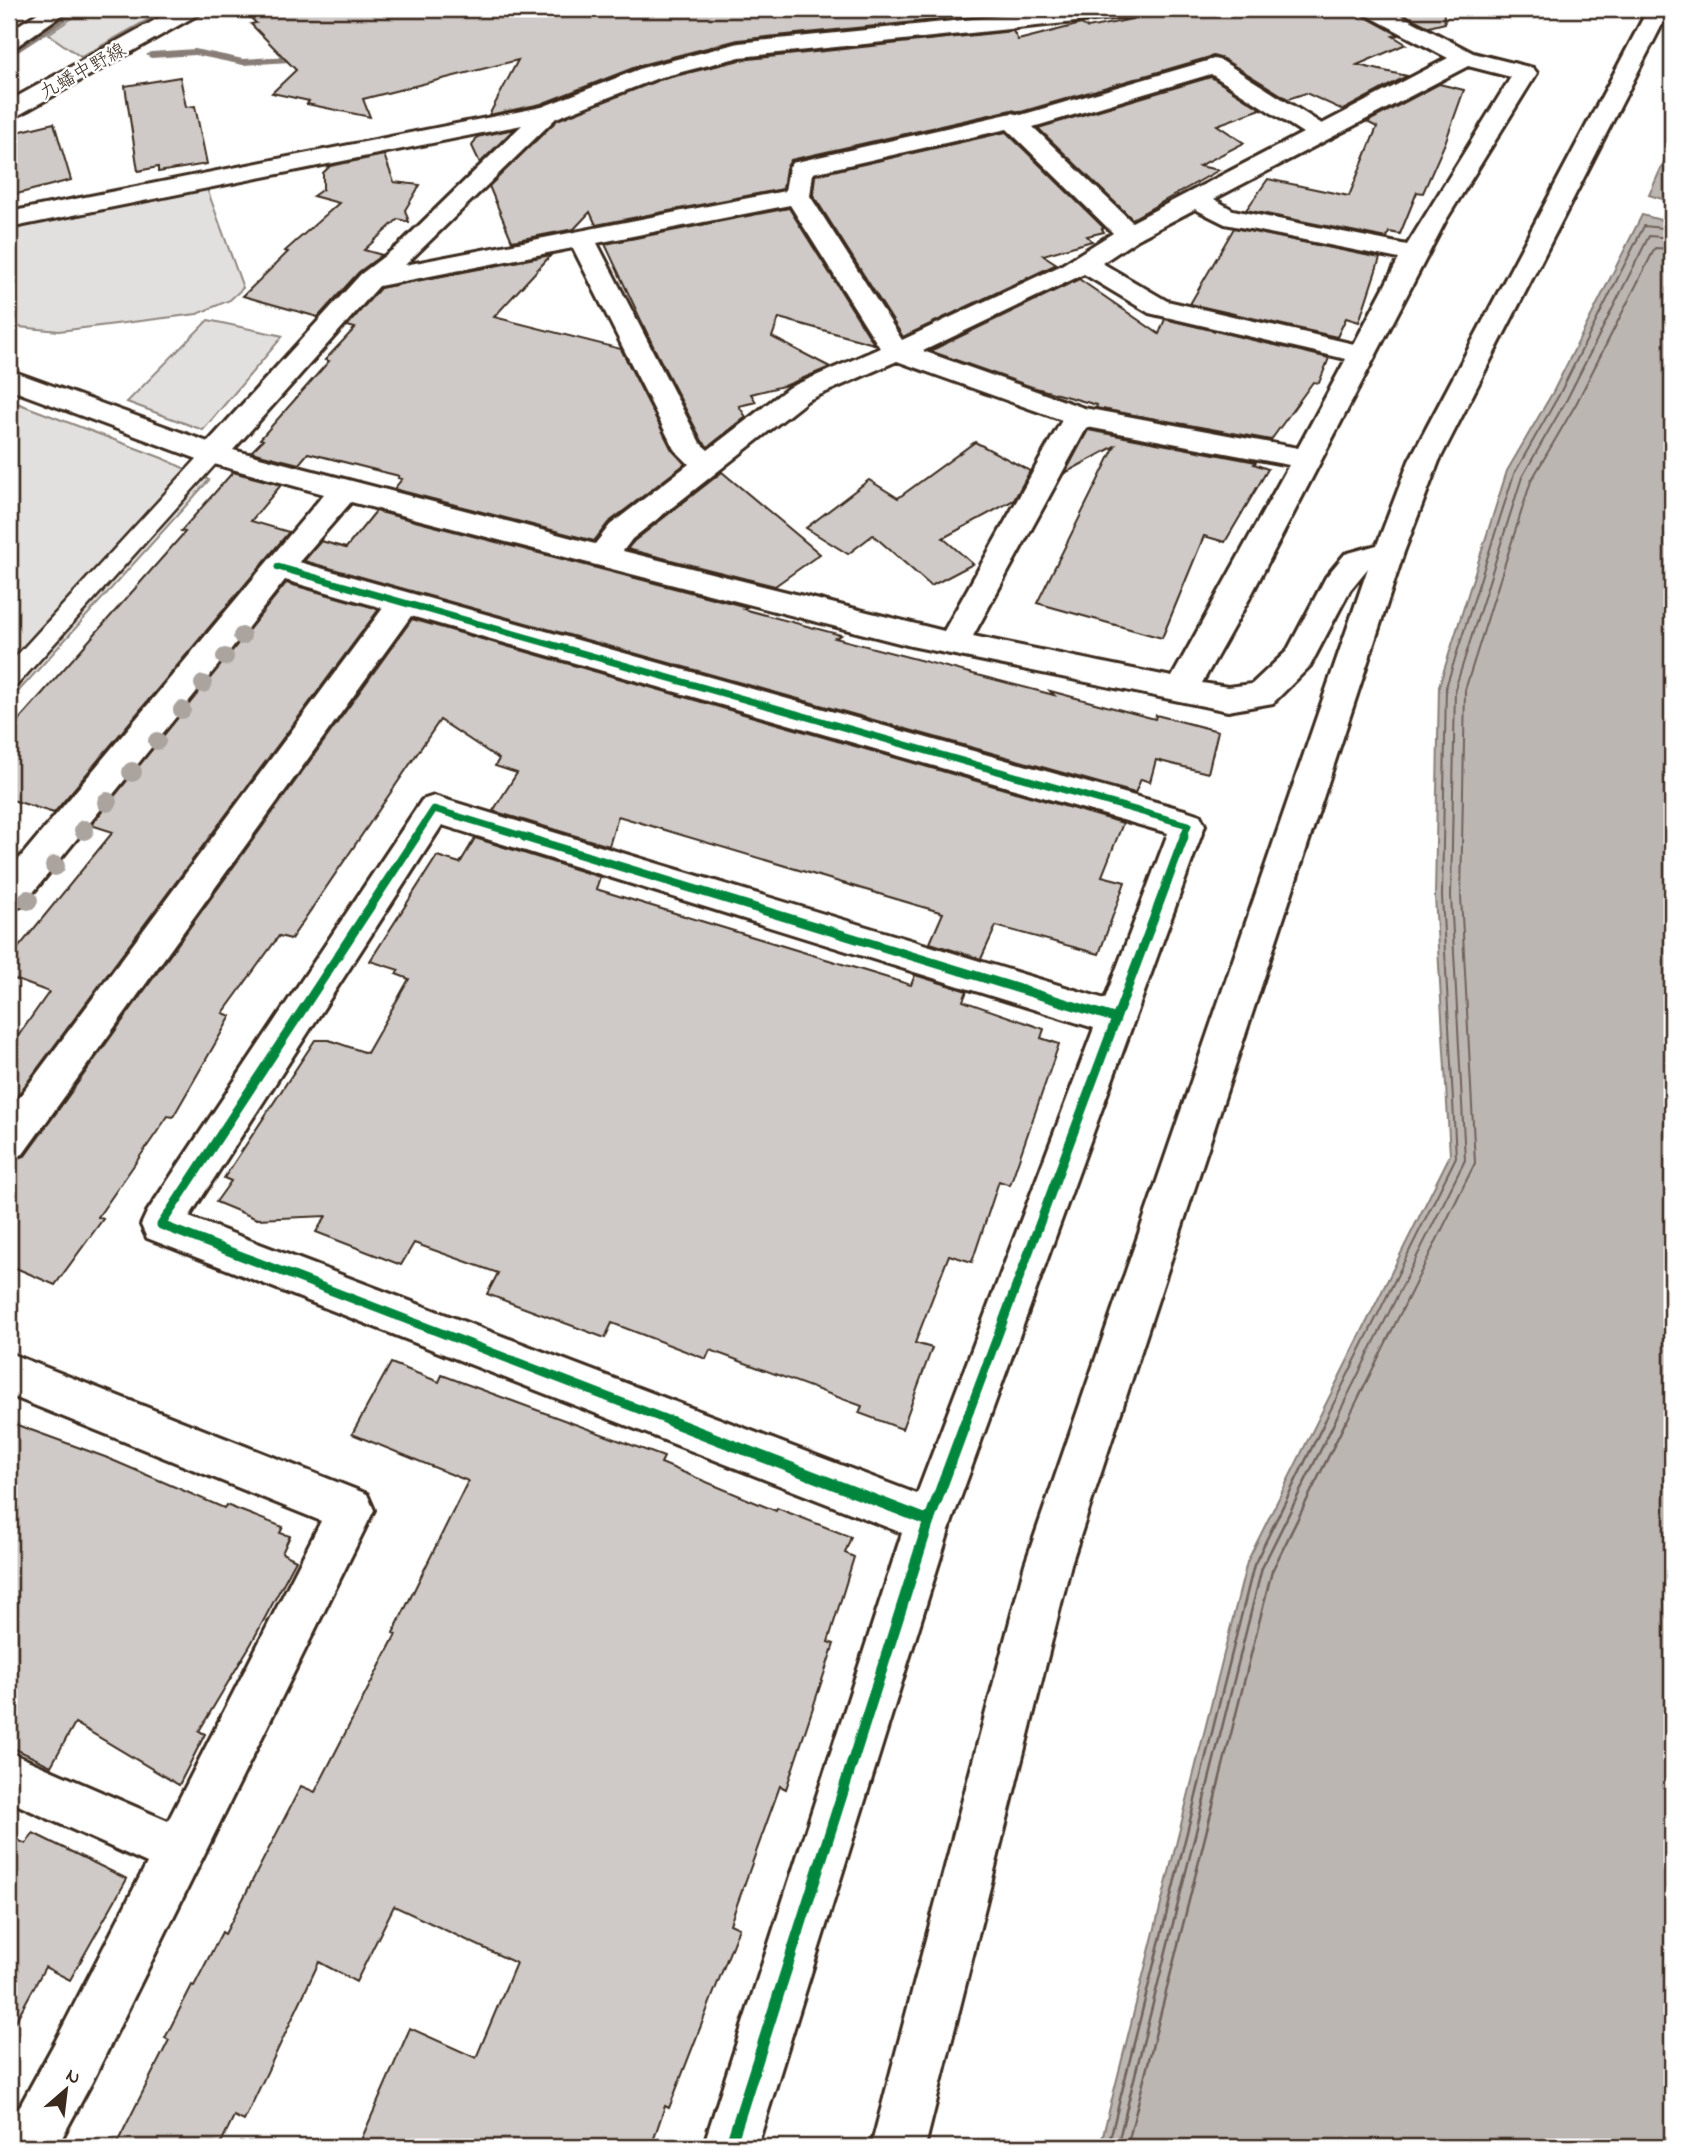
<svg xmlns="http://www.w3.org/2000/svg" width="1681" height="2156" font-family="'Indie Flower','Klee One',sans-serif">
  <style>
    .green { fill: #e2e0de; stroke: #8e857e; stroke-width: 2 }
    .water { fill: #bcb6b3; stroke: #887e77; stroke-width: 2 }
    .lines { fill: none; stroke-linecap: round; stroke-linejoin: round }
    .shore-far1 { stroke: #6f625a; stroke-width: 2 }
    .shore { stroke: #6f625a; stroke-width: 2.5 }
    .stream { fill: #887e77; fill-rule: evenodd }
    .building { fill: #cfcac7; stroke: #3b2a1e; stroke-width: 2 }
    .service-casing { stroke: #3b2a1e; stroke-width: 5 }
    .minor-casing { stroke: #3b2a1e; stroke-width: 6 }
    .secondary-casing { stroke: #3b2a1e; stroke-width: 6 }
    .service { fill: #fff; fill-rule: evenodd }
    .minor { fill: #fff; fill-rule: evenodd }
    .secondary { fill: #fff; fill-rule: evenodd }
    .cycleway-far2-casing { stroke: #fff; stroke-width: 10 }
    .cycleway-far1-casing { stroke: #fff; stroke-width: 13 }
    .cycleway-casing { stroke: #fff; stroke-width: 16 }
    .cycleway-far2 { stroke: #00873e; stroke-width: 7 }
    .cycleway-far1 { stroke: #00873e; stroke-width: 9 }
    .cycleway { stroke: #00873e; stroke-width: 11 }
    .tree { fill: #aaa39e }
    .labels { text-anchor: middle; stroke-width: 5; stroke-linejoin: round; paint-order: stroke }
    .far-street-label { font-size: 19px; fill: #3b2a1e; stroke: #fff }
  </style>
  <rect width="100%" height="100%" fill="#fff"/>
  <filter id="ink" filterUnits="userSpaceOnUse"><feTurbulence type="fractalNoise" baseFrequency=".0143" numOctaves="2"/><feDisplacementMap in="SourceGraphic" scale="14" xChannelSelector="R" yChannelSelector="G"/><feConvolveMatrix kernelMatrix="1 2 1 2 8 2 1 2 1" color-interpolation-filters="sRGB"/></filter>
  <g filter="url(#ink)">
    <g class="green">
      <path d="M86 9H165V10L81 57 48 34Z"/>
      <path d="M206 186 243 288 230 300 197 314 59 331 9 326V226Z"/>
      <path d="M208 320 283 336 203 430 127 402Z"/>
      <path d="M9 400 162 458 209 480 9 702Z"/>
    </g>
    <g class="water">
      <path d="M1672 144V202L1649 195Z"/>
      <path d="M1642 215 1672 223V2147H1100L1247 1562 1450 1155 1435 896 1439 686 1507 471 1553 392Z"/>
    </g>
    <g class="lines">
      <g class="shore-far1">
        <path d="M1324 1423 1456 1157 1442 896 1446 687 1514 474 1559 395 1644 226 1672 229"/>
        <path d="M1334 1423 1465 1160 1451 896 1455 689 1522 477 1567 399 1649 236 1672 238"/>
        <path d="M1346 1423 1475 1163 1461 896 1465 690 1531 481 1576 404 1655 248 1672 249"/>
      </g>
      <g class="shore">
        <path d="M1108 2147 1254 1565 1325 1421"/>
        <path d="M1117 2147 1262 1568 1335 1421"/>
        <path d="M1127 2147 1272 1571 1346 1421"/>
      </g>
      <g class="stream">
        <path d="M73 9H84L9 58V51Z"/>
        <path d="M195 49 243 59 306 55 311 58 306 61 243 65 195 55 151 58 146 55 151 52Z"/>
      </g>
    </g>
    <g class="building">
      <path d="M242 9H938L945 19 738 40 641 65 541 104 489 115 518 60 363 99 370 117 307 104 309 101 272 93 296 70 251 24 256 23Z"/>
      <path d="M1182 9H1359L1364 16 1399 35 1393 36 1406 44 1357 65 1407 76 1343 110 1306 93 1288 99 1223 59 1213 56 1021 112 1011 110 791 160 786 168 783 189 596 225 590 212 574 229 512 241 489 186 557 120 659 80 740 60 1013 31 1018 40 1081 24 1088 28Z"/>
      <path d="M1394 9H1443L1445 23 1429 27Z"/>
      <path d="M180 77 186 107 195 106 207 164 158 172V167L138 171 125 86Z"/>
      <path d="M1211 77 1261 109 1217 125 1244 143 1199 166 1219 170 1132 219 1038 128Z"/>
      <path d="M1439 84 1464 90 1445 143 1423 193 1417 192 1400 234 1389 232 1387 238 1246 210 1268 179 1349 196 1377 127 1367 122Z"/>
      <path d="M54 123 71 180 9 196V134Z"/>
      <path d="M514 129 480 163 472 146 477 137Z"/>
      <path d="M1006 132 1104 228 1102 229 1104 232 1087 236 1092 241 1043 255 1057 264 903 337 813 195 815 175Z"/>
      <path d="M384 155 394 182 420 185 405 210 409 222 398 219 364 250 382 255 359 272 318 317 243 296 288 252 285 251 339 203 313 196 323 189V173L330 166Z"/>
      <path d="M789 208 874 344 779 318 772 337 830 367 787 385 751 394 756 402 739 406 746 417 708 447 702 441 654 348 605 244Z"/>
      <path d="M1234 228 1380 258 1359 322 1346 318 1337 337 1190 304Z"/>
      <path d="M551 255 494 317 621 349 672 450 685 464 608 523 594 541 394 489 402 479 398 478 399 476 308 453 299 464 251 452 263 440 260 439 329 361 325 360 355 328 347 326 380 288Z"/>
      <path d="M1079 279 1159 334 1165 319 1329 358 1319 383 1313 382 1271 440 1096 408 1097 405 1032 387 930 351Z"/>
      <path d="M1088 430 1256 462 1254 464 1268 469 1225 542 1204 536 1162 638 1037 603 1115 446 1065 473Z"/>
      <path d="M975 442 1030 471 1014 500 943 538 973 564 931 586 873 535 848 554 806 528 869 480 898 498Z"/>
      <path d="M233 472 281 485 251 521 289 532 54 813 9 799V731L185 532 181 531Z"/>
      <path d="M722 472 820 554 775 586 627 549 634 541Z"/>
      <path d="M376 511 747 607 743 609 841 635 835 638 1054 695 1050 691 1155 719 1156 715 1218 731 1208 773 1156 760 1150 782 1141 779 1135 793 304 561 321 541 346 548Z"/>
      <path d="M286 583 379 609 9 1107V1049L49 992 9 977V959L113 832 91 825Z"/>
      <path d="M412 619 1123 823 1102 876 1125 882 1099 954 996 926 981 959 930 943 943 913 618 816 609 846 493 811 517 773 495 766 499 759 440 720 291 939 279 936 223 1013 231 1016 173 1117 168 1116 98 1217 103 1219 55 1285 9 1265V1161L25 1156Z"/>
      <path d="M475 838 600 877 596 889 911 985 915 975 967 991 963 1001 1044 1029 1041 1038 1059 1044 1010 1185 999 1181 972 1262 949 1255 915 1343 932 1348 902 1429 859 1413 862 1406 710 1350 706 1359 612 1323 605 1338 487 1294 498 1273 414 1243 401 1265 316 1232 326 1216 257 1219 216 1202 231 1181 224 1178 315 1040H329L367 1053 409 979 396 974 399 970 370 961 437 856 460 863Z"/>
      <path d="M391 1363 439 1382 442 1375 664 1457 661 1463 776 1511 777 1508 851 1537 845 1553 854 1557 828 1642 834 1644 786 1789 780 1786 730 1924 739 1928 669 2108 665 2106 651 2147H358L410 2028 476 2058 516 1963 394 1906 356 1982 319 1962 244 2121 234 2116 219 2147H115L169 2040 165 2038 192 1985 194 1986 222 1932 225 1934 301 1786 315 1792 396 1634 393 1633 468 1481 352 1434Z"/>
      <path d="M9 1422 105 1457 224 1508 226 1505 283 1527 280 1533 290 1536 282 1553 296 1560 251 1644 199 1731 205 1734 179 1785 75 1723 51 1766 9 1746Z"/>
      <path d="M33 1833 127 1879 70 1980 45 1967 9 2033V1836L26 1844Z"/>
    </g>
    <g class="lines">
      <defs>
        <path id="service" d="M213 447 220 449 224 454 220 459 17 685 9 688V664L206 449Z"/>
        <g id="minor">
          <path d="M44 9H70L17 46 9 48V31Z"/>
          <path d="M1071 9H1144L1141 14 1133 16 740 57 658 78 556 118 405 265 785 191 789 168 792 163 1012 113 1021 115 1214 59 1222 61 1322 124 1448 58 1365 14 1362 9H1389L1473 53 1533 68 1537 73 1446 220 1248 601 1202 683 1228 687 1252 684 1287 651 1326 577 1345 554 1377 545 1409 461 1648 9H1670L1439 461 1404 552 1071 1564 925 2147H871L1025 1564 1368 568 1350 590 1310 666 1273 703 1228 711 911 646 351 502 299 562 1188 811 1200 815 1205 825 952 1521 757 2147H703L902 1533 147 1238 141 1225 147 1212 422 800 434 796 1105 999 1168 833 411 616 23 1154 9 1159V1111L383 608 285 580 224 658 22 906 9 910V871L324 494 203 461 9 389V370L208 442 361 274 399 245 522 125 9 228V212L542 107 642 68 739 43ZM1468 66 1511 77 1407 245 1233 210 1214 199ZM1211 74 1303 133 1132 222 1033 127ZM1007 129 1113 233 1060 266 902 340 810 196 813 173ZM790 205 880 348 788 388 708 450 700 443 597 243ZM1195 209 1225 224 1399 259 1354 344 1167 301 1102 263 1138 239ZM573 248 674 449 689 464 610 525 595 544 233 450 379 286ZM1084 274 1149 313 1346 359 1298 448 1084 408 923 351ZM897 361 1062 420 944 631 623 551 632 539 808 400ZM1087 427 1289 465 1172 677 973 636ZM442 825 1094 1028 917 1494 189 1217Z"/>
          <path d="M9 1353 367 1494 374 1510 93 2080 57 2147H9V2126L55 2042 147 1863 9 1801V1752L168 1821 321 1521 9 1395Z"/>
        </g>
        <path id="secondary" d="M175 9H202L199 14 17 116 9 118V101Z"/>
      </defs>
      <use href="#service" class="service-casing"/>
      <use href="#minor" class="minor-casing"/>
      <use href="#secondary" class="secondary-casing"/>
      <use href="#service" class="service"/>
      <use href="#minor" class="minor"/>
      <use href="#secondary" class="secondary"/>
      <defs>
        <g id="cycleway-far2">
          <path d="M278 567 1188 825 1183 838"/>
          <path d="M415 838 434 809 529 838"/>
        </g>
        <g id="cycleway-far1">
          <path d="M416 837 161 1225 675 1423"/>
          <path d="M524 837 1114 1018"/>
          <path d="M965 1423 1184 837"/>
        </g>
        <g id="cycleway">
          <path d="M670 1421 929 1521"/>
          <path d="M730 2147 929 1521 966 1421"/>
        </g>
      </defs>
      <use href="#cycleway-far2" class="cycleway-far2-casing"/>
      <use href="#cycleway-far1" class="cycleway-far1-casing"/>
      <use href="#cycleway" class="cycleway-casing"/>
      <use href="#cycleway-far2" class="cycleway-far2"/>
      <use href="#cycleway-far1" class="cycleway-far1"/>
      <use href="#cycleway" class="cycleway"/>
    </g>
    <g class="tree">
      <circle cx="242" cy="636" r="9"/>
      <circle cx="225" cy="657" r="9"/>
      <circle cx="203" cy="684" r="9"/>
      <circle cx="182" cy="710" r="9"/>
      <circle cx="157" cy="741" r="9"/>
      <circle cx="132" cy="772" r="10"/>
      <circle cx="107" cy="802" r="10"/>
      <circle cx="84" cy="830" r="10"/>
      <circle cx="55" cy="866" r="10"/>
      <circle cx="28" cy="900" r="10"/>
    </g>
  </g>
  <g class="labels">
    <g class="far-street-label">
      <text transform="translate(82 70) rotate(-29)" y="7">九蟠中野線</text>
    </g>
  </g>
  <rect width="1681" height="2156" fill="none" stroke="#fff" stroke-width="35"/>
  <rect x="18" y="18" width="1646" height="2121" fill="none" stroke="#3b2a1e" stroke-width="2.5" filter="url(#ink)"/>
  <g transform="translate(66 2090) rotate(28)" stroke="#ffffff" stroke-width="5" paint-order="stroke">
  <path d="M0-5L12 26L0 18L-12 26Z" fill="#3b2a1e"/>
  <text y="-10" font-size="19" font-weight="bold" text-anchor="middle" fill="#3b2a1e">N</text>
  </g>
</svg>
